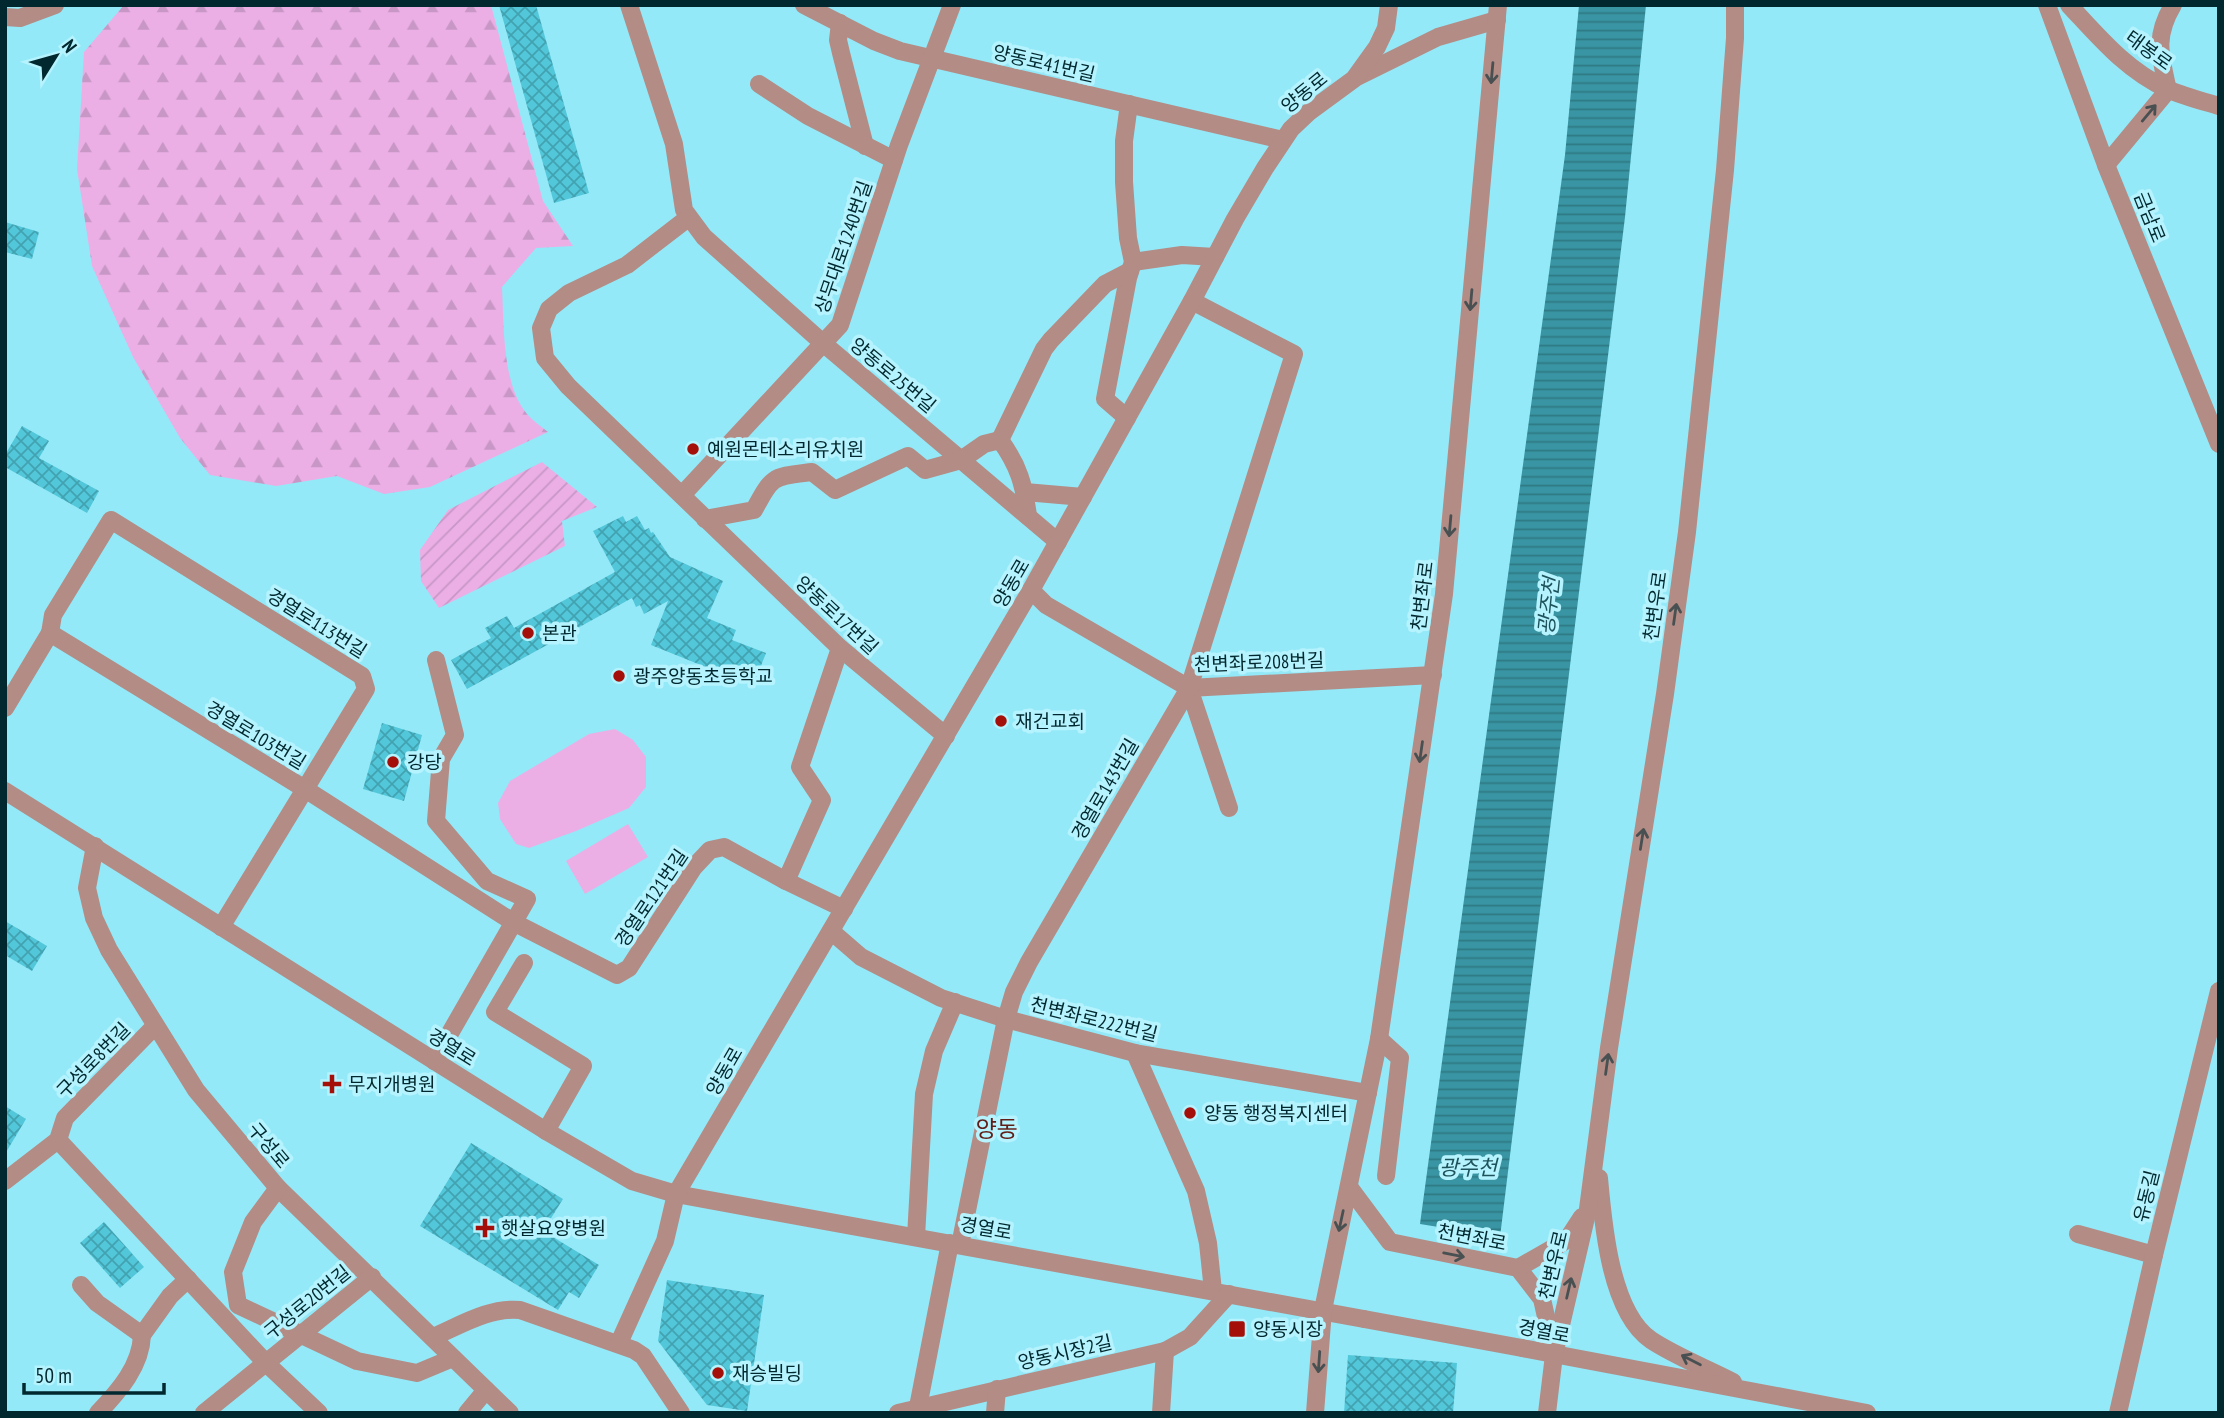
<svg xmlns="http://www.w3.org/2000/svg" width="2224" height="1418" font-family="'PT Sans Narrow','Noto Sans KR',sans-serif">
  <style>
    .forest { fill: url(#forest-firs) }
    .park { fill: #ebafe6 }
    .garden { fill: url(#garden-furrows) }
    .water { fill: url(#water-rules) }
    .building { fill: url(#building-cross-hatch) }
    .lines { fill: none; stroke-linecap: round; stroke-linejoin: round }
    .minor { stroke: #b38c86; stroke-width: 18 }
    .minor-bridge { stroke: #b38c86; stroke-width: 18 }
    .oneway { stroke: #485051 }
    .poi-dot { fill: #a40f09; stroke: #b5f3fe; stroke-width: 2.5 }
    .labels { text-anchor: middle; stroke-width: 7; stroke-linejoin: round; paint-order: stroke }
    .street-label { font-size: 19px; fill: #01282e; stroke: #b5f3fe }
    .poi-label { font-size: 19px; fill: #01282e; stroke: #b5f3fe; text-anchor: start }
    .water-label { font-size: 21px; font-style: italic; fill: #1f535b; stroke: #b5f3fe }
    .quarter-label { font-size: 23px; fill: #611d16; stroke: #b5f3fe }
  </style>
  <defs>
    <pattern id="forest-firs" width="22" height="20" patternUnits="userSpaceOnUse" patternTransform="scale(1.75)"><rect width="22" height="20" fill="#ebafe6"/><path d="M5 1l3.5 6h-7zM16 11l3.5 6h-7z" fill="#c897c6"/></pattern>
    <pattern id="garden-furrows" width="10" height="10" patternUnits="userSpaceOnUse" patternTransform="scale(1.75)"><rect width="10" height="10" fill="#ebafe6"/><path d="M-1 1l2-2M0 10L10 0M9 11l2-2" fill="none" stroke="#c897c6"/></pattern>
    <pattern id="water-rules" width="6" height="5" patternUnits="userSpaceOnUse" patternTransform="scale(1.75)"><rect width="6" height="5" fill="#3995a3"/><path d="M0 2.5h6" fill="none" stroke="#2e7a85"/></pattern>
    <pattern id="building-cross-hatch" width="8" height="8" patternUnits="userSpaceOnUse" patternTransform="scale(1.75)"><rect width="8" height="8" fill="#52c7d9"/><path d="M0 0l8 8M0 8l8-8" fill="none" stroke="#42a2b0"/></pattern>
  </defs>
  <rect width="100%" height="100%" fill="#93e9f8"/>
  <path class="forest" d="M124 5H491L543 201 573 246 536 248 502 287C504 324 502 385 527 414 533 421 541 426 548 432L430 487 384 494 337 476 276 486 210 475 180 438 133 357 92 266 77 169 84 52Z"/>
  <g class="park">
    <path d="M615 729 633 740 646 757V787L629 808 576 831 529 848 516 844 500 819 498 803 510 781 589 734Z"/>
    <path d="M628 824 648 857 585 894 566 861Z"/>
  </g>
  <path class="garden" d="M542 462 597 507 562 521 565 546 439 608 421 581 420 550 448 510Z"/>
  <path class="water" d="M1579 5H1646L1625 217 1500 1237 1420 1224 1565 155Z"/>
  <g class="building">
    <path d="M499 5H536L589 193 554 203Z"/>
    <path d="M5 222 39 232 32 259 5 252Z"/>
    <path d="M22 426 49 441 39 458 99 491 87 513 5 467V455Z"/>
    <path d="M623 516 626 522 637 516 645 530 649 528 651 533 653 532 670 557 723 581 707 618 736 630 732 640 766 653 753 686 651 645 668 601 644 614 640 605 636 607 632 598 467 689 451 660 491 638 485 628 507 616 514 628 615 572 593 531Z"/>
    <path d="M382 723 422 735 404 801 363 789Z"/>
    <path d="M5 921 47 946 32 971 5 955Z"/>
    <path d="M5 1106 26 1119 5 1154Z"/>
    <path d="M471 1143 563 1199 543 1231 599 1265 579 1298 569 1292 558 1310 420 1226Z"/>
    <path d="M104 1222 144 1267 120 1288 80 1243Z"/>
    <path d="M667 1280 764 1295 747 1411 707 1405 658 1341Z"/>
    <path d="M1348 1355 1457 1363 1453 1413H1344Z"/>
  </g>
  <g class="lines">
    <g class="minor">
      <path d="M629 5 674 144 684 210 704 237 824 344 1058 542"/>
      <path d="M804 5 874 41 900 51 1283 140"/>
      <path d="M2047 5 2106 165 2219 444"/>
      <path d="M2069 5C2099 37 2126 70 2167 89 2183 96 2202 101 2219 106"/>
      <path d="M5 17 20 18 55 5"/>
      <path d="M840 23 838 40 841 53 865 146"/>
      <path d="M1357 77 1438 37 1497 20"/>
      <path d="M759 84 808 116 894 160"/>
      <path d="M2106 165 2168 90C2160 55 2154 37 2173 5"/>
      <path d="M688 218 627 265 569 293 549 309 541 328 545 358 568 386 840 648 946 736"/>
      <path d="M1133 262 1182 255 1215 257"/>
      <path d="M1127 418 1105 399 1128 278 1133 262 1128 238 1124 182V141L1129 104"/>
      <path d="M1000 440 1044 349 1051 340 1105 284 1130 271"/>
      <path d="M1025 492 1083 497"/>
      <path d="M682 495 840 325 899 145 952 5"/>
      <path d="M705 519 754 510C773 475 772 477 812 472L835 490 908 456 925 470 961 460 984 444 1000 440C1019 466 1024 485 1028 516"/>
      <path d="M1031 590 1046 605 1189 688 1433 675"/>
      <path d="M50 633 53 615 111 520 362 676 366 689 221 927"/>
      <path d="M1189 688 1229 808"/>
      <path d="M5 708 50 633 305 789 513 922 617 975 629 968 694 867 710 850 724 847 786 881 844 909"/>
      <path d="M5 791 546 1131 632 1181 676 1194 1364 1319"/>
      <path d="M95 846 87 888 94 918 109 950 196 1090 278 1188 510 1413"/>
      <path d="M786 881 822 800 800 767 840 648"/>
      <path d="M831 931 861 957 941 998 1006 1019 1135 1053 1368 1093"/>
      <path d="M524 963 495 1012 583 1066 546 1131"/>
      <path d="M1379 1039 1400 1058 1386 1176"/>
      <path d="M1135 1053 1196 1191 1208 1243 1213 1291"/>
      <path d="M434 1061 527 899 487 881 436 821 441 759 455 735 436 660"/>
      <path d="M58 1140 265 1362 319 1413"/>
      <path d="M1599 1178C1603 1223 1610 1312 1651 1340 1675 1356 1706 1368 1733 1382"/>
      <path d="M5 1181 58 1140 65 1118 155 1026"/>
      <path d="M1349 1187 1390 1242 1518 1268 1542 1299 1553 1348"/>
      <path d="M278 1188 253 1222 233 1272 238 1305 357 1361 417 1373 453 1358"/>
      <path d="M2078 1234 2154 1255"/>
      <path d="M916 1237 924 1094 934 1051 955 1002"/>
      <path d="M960 1245 1006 1019 1014 992 1029 962 1189 688 1294 354 1192 301"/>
      <path d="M1518 1268 1567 1240 1582 1217"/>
      <path d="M81 1285 97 1303 142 1335 170 1296 188 1279"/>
      <path d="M433 1337C461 1325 490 1307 520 1310L634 1350 643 1356 681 1413"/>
      <path d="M619 1343 665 1241 676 1194 1031 590 1192 301 1235 219 1265 168 1291 129 1309 112 1354 79 1377 47 1386 28 1389 5"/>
      <path d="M1522 1348 1867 1413"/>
      <path d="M918 1407 950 1243"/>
      <path d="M98 1413C119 1391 141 1366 142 1335"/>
      <path d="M204 1413 372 1277"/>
      <path d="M467 1413 486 1390"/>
      <path d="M898 1413 1165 1351 1190 1337 1229 1294"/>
      <path d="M995 1413 997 1389"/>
      <path d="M1161 1413 1165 1351"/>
      <path d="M1315 1413 1323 1310 1379 1039 1444 594 1498 5"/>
      <path d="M1547 1413 1554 1355 1588 1209 1609 1048 1665 694 1687 532 1725 170 1735 38V5"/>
      <path d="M2118 1413 2154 1255 2219 991"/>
    </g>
    <path class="minor-bridge" d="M1364 1319 1522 1348"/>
  </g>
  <defs><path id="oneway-shaft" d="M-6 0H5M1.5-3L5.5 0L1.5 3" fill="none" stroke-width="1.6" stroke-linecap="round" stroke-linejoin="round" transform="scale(1.75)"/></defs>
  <g class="oneway">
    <use href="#oneway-shaft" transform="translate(1492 73) rotate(95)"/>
    <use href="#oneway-shaft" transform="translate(2149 113) rotate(-50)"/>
    <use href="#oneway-shaft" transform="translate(1471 300) rotate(95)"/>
    <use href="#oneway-shaft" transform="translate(1450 526) rotate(95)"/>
    <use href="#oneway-shaft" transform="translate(1675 614) rotate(-82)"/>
    <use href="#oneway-shaft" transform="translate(1421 752) rotate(98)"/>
    <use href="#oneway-shaft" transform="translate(1642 839) rotate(-81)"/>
    <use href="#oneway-shaft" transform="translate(1607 1064) rotate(-82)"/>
    <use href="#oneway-shaft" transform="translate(1341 1221) rotate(102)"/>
    <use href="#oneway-shaft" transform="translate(1454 1255) rotate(11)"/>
    <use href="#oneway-shaft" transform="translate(1569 1288) rotate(-77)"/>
    <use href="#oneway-shaft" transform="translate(1691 1360) rotate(-153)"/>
    <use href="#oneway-shaft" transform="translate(1319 1362) rotate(94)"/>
  </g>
  <g class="poi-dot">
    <circle cx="693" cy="449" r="7"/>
    <circle cx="528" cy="633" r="7"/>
    <circle cx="619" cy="676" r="7"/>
    <circle cx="1001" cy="721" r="7"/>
    <circle cx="393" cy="762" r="7"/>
    <path d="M328.5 1073.5h7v7h7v7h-7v7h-7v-7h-7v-7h7z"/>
    <circle cx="1190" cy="1113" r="7"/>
    <path d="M481.5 1217.5h7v7h7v7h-7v7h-7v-7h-7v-7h7z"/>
    <rect x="1228" y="1320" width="18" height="18" rx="3.5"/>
    <circle cx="718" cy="1373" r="7"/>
  </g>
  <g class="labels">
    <g class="street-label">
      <text transform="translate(2149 50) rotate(36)" y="7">태봉로</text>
      <text transform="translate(1044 63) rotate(13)" y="7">양동로41번길</text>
      <text transform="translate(1304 92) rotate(-39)" y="7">양동로</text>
      <text transform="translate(2150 217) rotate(68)" y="7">금남로</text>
      <text transform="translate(843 247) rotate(-71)" y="7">상무대로1240번길</text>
      <text transform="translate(893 375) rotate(40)" y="7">양동로25번길</text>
      <text transform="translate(1011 583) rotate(-60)" y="7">양동로</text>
      <text transform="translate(1422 596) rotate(-83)" y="7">천변좌로</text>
      <text transform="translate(1655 606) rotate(-82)" y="7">천변우로</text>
      <text transform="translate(837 615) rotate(43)" y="7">양동로17번길</text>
      <text transform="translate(317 623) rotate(32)" y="7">경열로113번길</text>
      <text transform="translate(1259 662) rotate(-2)" y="7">천변좌로208번길</text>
      <text transform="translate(256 735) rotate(31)" y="7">경열로103번길</text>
      <text transform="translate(1105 789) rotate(-60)" y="7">경열로143번길</text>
      <text transform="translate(651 898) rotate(-56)" y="7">경열로121번길</text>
      <text transform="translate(1094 1019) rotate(14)" y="7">천변좌로222번길</text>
      <text transform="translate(452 1047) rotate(32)" y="7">경열로</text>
      <text transform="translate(93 1060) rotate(-46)" y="7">구성로8번길</text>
      <text transform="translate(724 1071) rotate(-60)" y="7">양동로</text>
      <text transform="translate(269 1145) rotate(50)" y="7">구성로</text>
      <text transform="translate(2146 1196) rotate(-76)" y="7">유동길</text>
      <text transform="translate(986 1228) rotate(10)" y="7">경열로</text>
      <text transform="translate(1472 1237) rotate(11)" y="7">천변좌로</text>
      <text transform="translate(1553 1265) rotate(-77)" y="7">천변우로</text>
      <text transform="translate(307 1302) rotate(-39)" y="7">구성로20번길</text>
      <text transform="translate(1544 1331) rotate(11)" y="7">경열로</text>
      <text transform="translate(1065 1352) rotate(-13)" y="7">양동시장2길</text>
    </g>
    <g class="poi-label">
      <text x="707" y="456">예원몬테소리유치원</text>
      <text x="542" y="640">본관</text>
      <text x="633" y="683">광주양동초등학교</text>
      <text x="1015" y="728">재건교회</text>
      <text x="407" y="769">강당</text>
      <text x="348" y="1091">무지개병원</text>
      <text x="1204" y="1120">양동 행정복지센터</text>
      <text x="501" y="1235">햇살요양병원</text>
      <text x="1253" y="1336">양동시장</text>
      <text x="732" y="1380">재승빌딩</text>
    </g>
    <g class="water-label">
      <text transform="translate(1549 606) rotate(-84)" y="7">광주천</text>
      <text x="1468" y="1175">광주천</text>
    </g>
    <g class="quarter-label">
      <text x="997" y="1137">양동</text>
    </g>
  </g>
  <rect width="2224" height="1418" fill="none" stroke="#01282e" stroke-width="14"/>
  <g transform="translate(56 56) rotate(53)" stroke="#b5f3fe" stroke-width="5" paint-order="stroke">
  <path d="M0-5L12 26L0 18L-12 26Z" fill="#01282e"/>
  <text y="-10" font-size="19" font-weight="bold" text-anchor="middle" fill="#01282e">N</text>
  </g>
  <path d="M24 1383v10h140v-10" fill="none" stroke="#01282e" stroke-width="3.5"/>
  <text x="35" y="1383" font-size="21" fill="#01282e" stroke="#b5f3fe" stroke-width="5" paint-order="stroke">50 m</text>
</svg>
